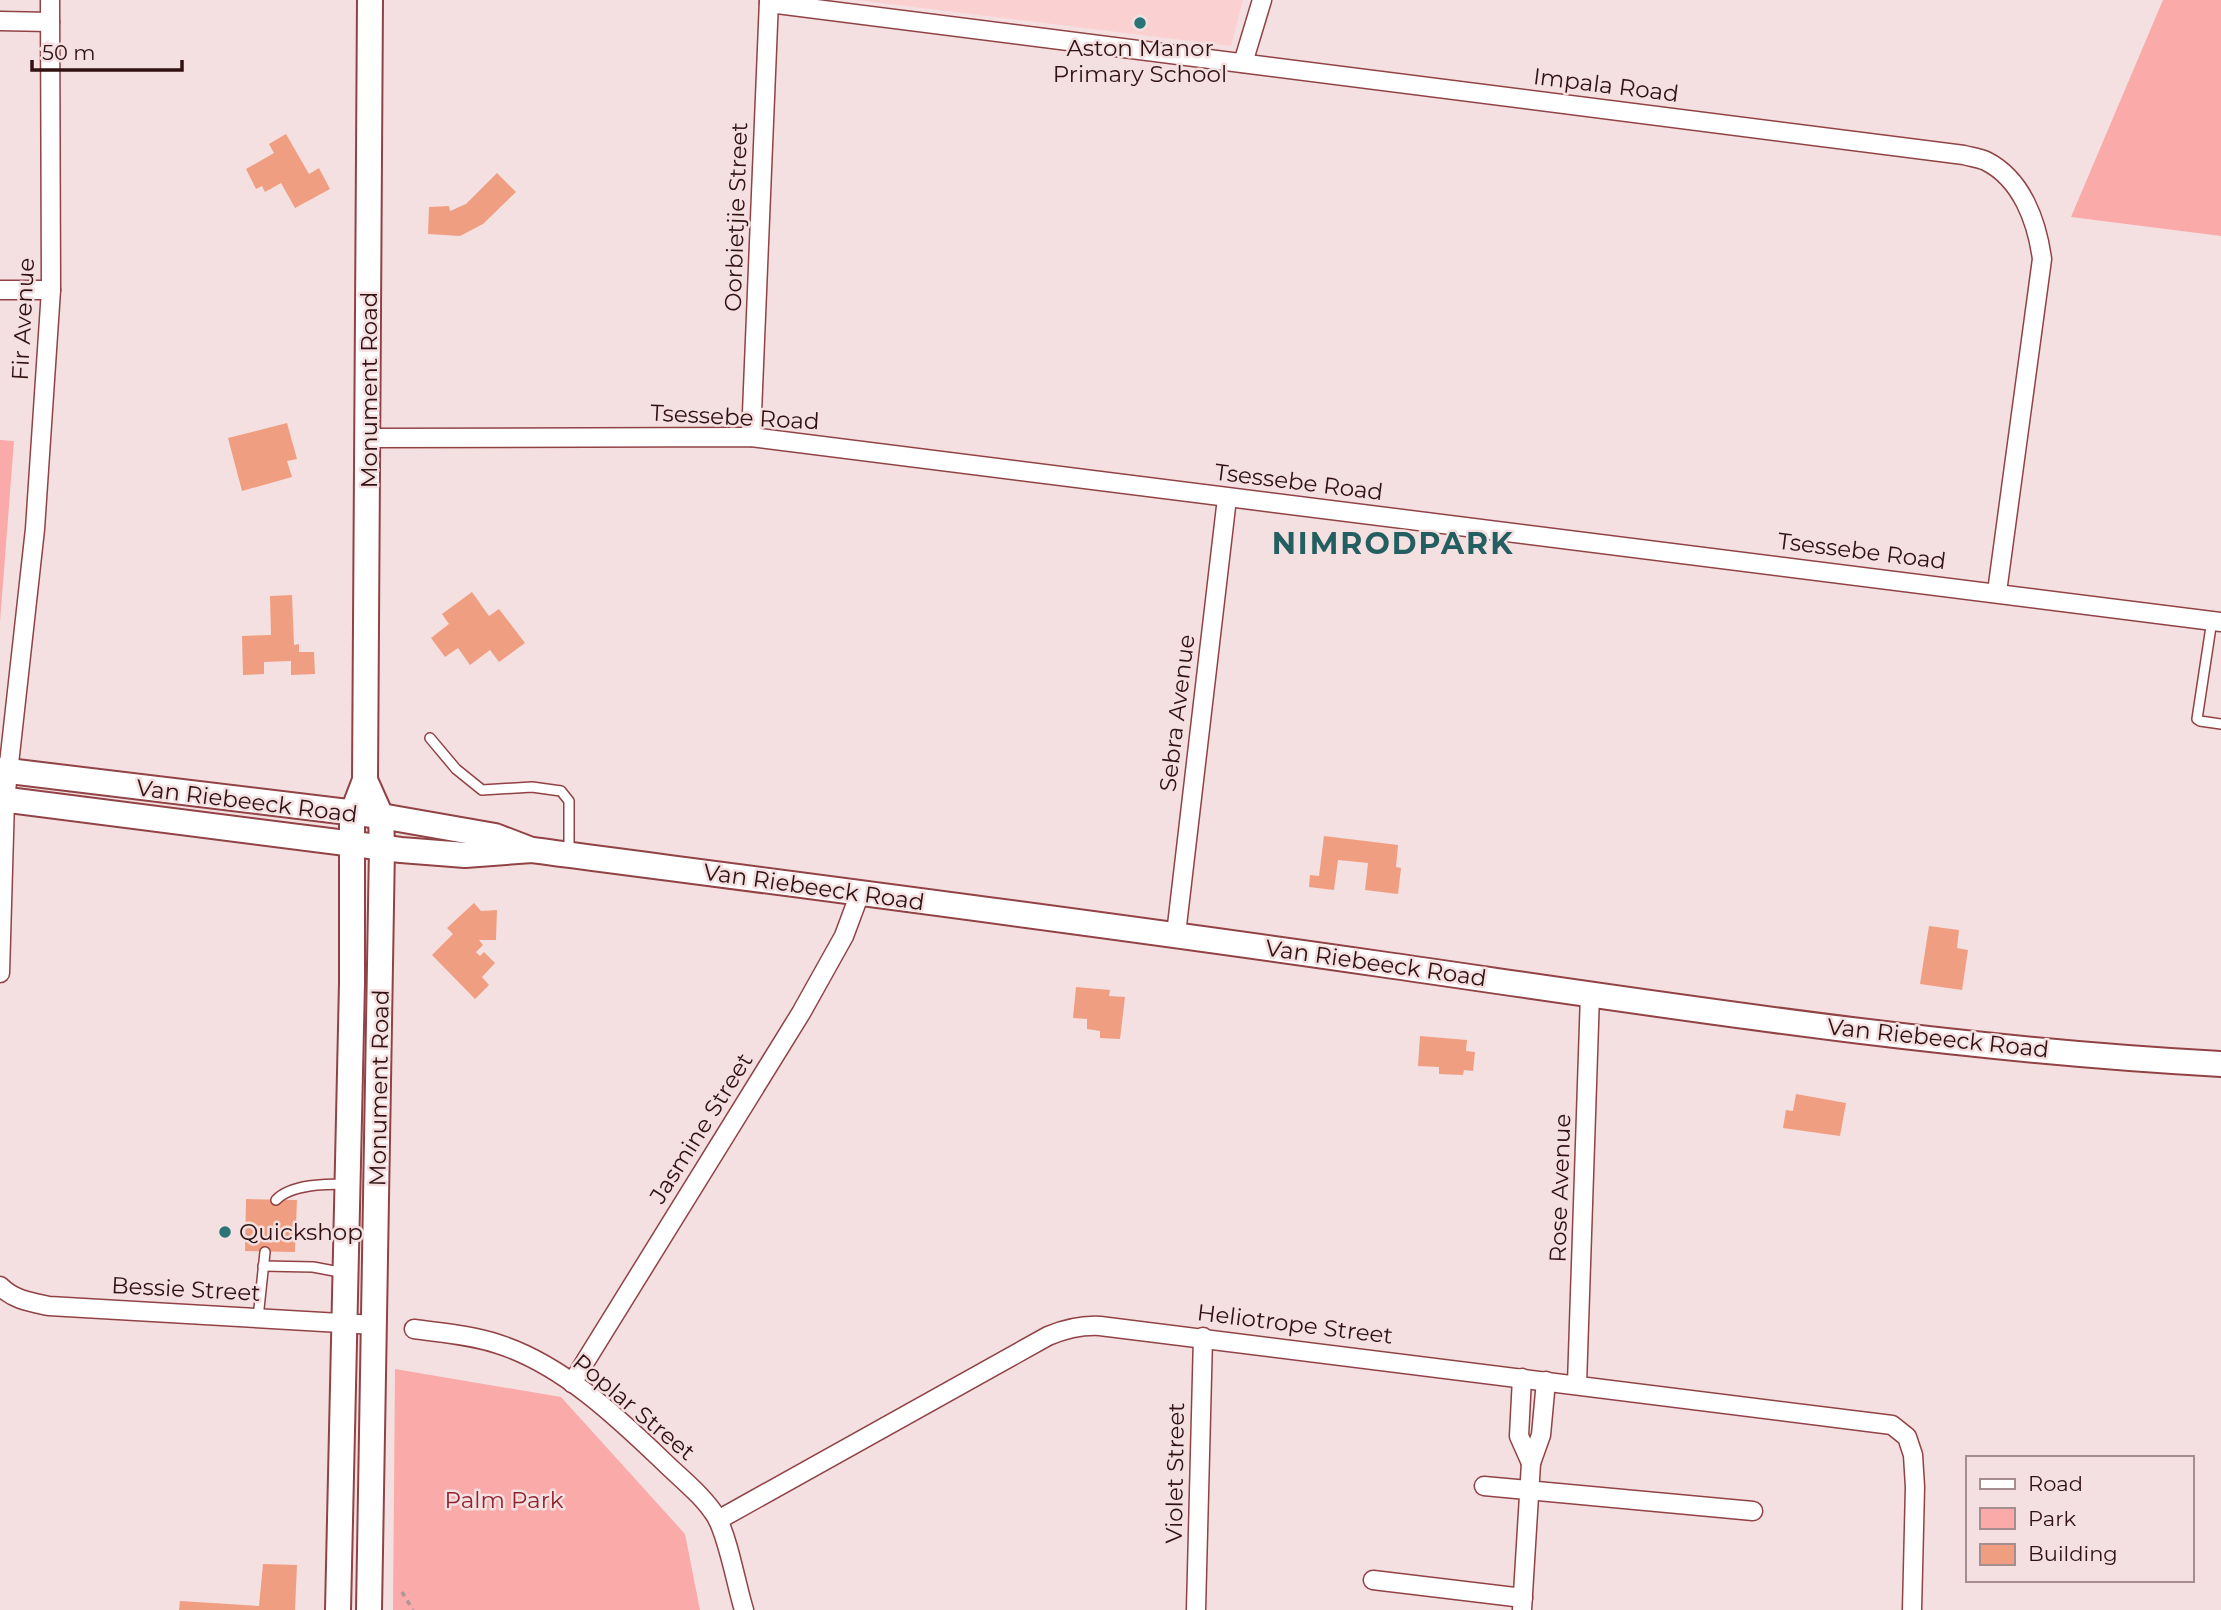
<svg xmlns="http://www.w3.org/2000/svg" width="2221" height="1610" font-family="Montserrat,sans-serif">
  <style>
    .built { fill: #fad1d0 }
    .green { fill: #f9aaa9 }
    .building { fill: #f09e81 }
    .lines { fill: none; stroke-linecap: round; stroke-linejoin: round }
    .lane-casing { stroke: #914245; stroke-width: 12 }
    .street-casing { stroke: #914245; stroke-width: 21 }
    .secondary-casing { stroke: #914245; stroke-width: 28 }
    .path { stroke: #af9798; stroke-width: 3.5; stroke-dasharray: 5 5; stroke-linecap: butt }
    .lane { stroke: #fff; stroke-width: 9 }
    .street { stroke: #fff; stroke-width: 18 }
    .secondary { stroke: #fff; stroke-width: 24 }
    .poi-dot { fill: #2a7478; stroke: #f4e0e0; stroke-width: 2.5 }
    .labels { text-anchor: middle; stroke-width: 5; stroke-linejoin: round; paint-order: stroke }
    .poi-label { font-size: 23px; fill: #311112; stroke: #f4e0e0 }
    .street-label { font-size: 23px; fill: #311112; stroke: #f4e0e0 }
    .park-label { font-size: 23px; fill: #91232f; stroke: #f4e0e0 }
    .district-label { font-size: 30px; font-weight: bold; letter-spacing: 2px; fill: #235e60; stroke: #f4e0e0 }
  </style>
  <rect width="100%" height="100%" fill="#f4e0e0"/>
  <path class="built" d="M857 0H1243L1231 46Z"/>
  <g class="green">
    <path d="M2163 0H2221V236L2071 217Z"/>
    <path d="M0 440 14 441 0 622Z"/>
    <path d="M395 1369 561 1397 685 1534 700 1610H393Z"/>
  </g>
  <g class="building">
    <path d="M286 134 309 174 319 168 330 189 295 208 281 183 265 192 262 186 256 189 246 169 274 153 269 144Z"/>
    <path d="M497 173 516 192 483 224 460 236 428 234 429 207 449 206 450 211 466 204Z"/>
    <path d="M287 423 297 459 287 461 292 477 242 491 228 438Z"/>
    <path d="M472 592 489 616 499 609 525 643 499 662 490 650 470 665 458 648 445 657 431 638 449 624 442 614Z"/>
    <path d="M292 595 294 645 299 644V652H314L315 674 291 675V661L264 662V674L243 675 242 636 271 635 270 596Z"/>
    <path d="M1324 836 1398 845 1396 867 1401 868 1398 894 1365 890 1368 863 1338 860 1334 890 1309 887 1310 875 1319 876Z"/>
    <path d="M474 903 481 911 497 910 496 940H479L483 945 476 952 480 956 484 952 495 963 482 977 489 985 475 999 432 955 453 934 447 928Z"/>
    <path d="M1929 926 1959 930 1957 948 1968 950 1962 990 1920 984Z"/>
    <path d="M1076 987 1110 990 1109 996 1125 997 1120 1039 1100 1038V1031L1087 1029V1019L1073 1018Z"/>
    <path d="M1420 1036 1467 1040 1466 1051 1475 1052 1473 1071 1464 1070 1463 1075 1439 1074V1067L1418 1066Z"/>
    <path d="M1796 1094 1846 1103 1840 1136 1783 1128 1786 1110 1793 1111Z"/>
    <path d="M246 1199 297 1200 295 1252 245 1251Z"/>
    <path d="M263 1564 297 1565 295 1610H179L180 1601 259 1606Z"/>
  </g>
  <g class="lines">
    <defs>
      <g id="lane">
        <path d="M2212 620 2197 719 2200 721 2221 724"/>
        <path d="M430 738 456 769 482 790 532 787 561 791 569 801V853"/>
        <path d="M276 1200C291 1184 326 1184 347 1184"/>
        <path d="M263 1266 313 1267 345 1273"/>
        <path d="M258 1318 265 1252"/>
      </g>
      <g id="street">
        <path d="M769 3 1964 155C1971 157 1980 158 1986 161 2022 179 2037 222 2042 259L1997 592"/>
        <path d="M0 21 50 22"/>
        <path d="M1243 63 1262 0"/>
        <path d="M0 290H51"/>
        <path d="M751 437 769 0"/>
        <path d="M368 438 751 437 2221 622"/>
        <path d="M1176 934 1227 498"/>
        <path d="M0 973 5 800 35 529 51 290 50 0"/>
        <path d="M0 1286C14 1300 30 1302 49 1306L375 1325"/>
        <path d="M414 1329C442 1333 471 1335 498 1344 561 1364 615 1415 662 1460 680 1478 704 1496 717 1518 729 1541 736 1584 744 1610"/>
        <path d="M1522 1378 1519 1436 1531 1463"/>
        <path d="M572 1383 801 1013 844 936 860 893"/>
        <path d="M1577 1384 1590 994"/>
        <path d="M1484 1486 1753 1511"/>
        <path d="M718 1520 1048 1336C1065 1329 1081 1325 1100 1326L1892 1425 1907 1437 1913 1455 1915 1487 1912 1610"/>
        <path d="M1373 1580 1523 1598"/>
        <path d="M1196 1610 1203 1337"/>
        <path d="M1522 1610 1531 1463 1541 1435 1546 1381"/>
      </g>
      <g id="secondary">
        <path d="M0 770 381 816 495 836 529 849"/>
        <path d="M365 780 381 816 382 847 369 1610"/>
        <path d="M0 799 401 850 465 855 532 850C815 887 1098 923 1380 964 1659 1004 1939 1049 2221 1064"/>
        <path d="M338 1610 352 983V814L365 780 370 0"/>
      </g>
    </defs>
    <use href="#lane" class="lane-casing"/>
    <use href="#street" class="street-casing"/>
    <use href="#secondary" class="secondary-casing"/>
    <path class="path" d="M402 1592 413 1610"/>
    <use href="#lane" class="lane"/>
    <use href="#street" class="street"/>
    <use href="#secondary" class="secondary"/>
  </g>
  <g class="poi-dot">
    <circle cx="1140" cy="23" r="7"/>
    <circle cx="225" cy="1232" r="7"/>
  </g>
  <g class="labels">
    <g class="poi-label">
      <text x="1140" y="56">Aston Manor<tspan x="1140" dy="26">Primary School</tspan></text>
      <text x="239" y="1240" text-anchor="start">Quickshop</text>
    </g>
    <g class="street-label">
      <text transform="translate(1606 85) rotate(7)" y="8">Impala Road</text>
      <text transform="translate(736 217) rotate(-88)" y="8">Oorbietjie Street</text>
      <text transform="translate(23 319) rotate(-87)" y="8">Fir Avenue</text>
      <text transform="translate(369 390) rotate(-90)" y="8">Monument Road</text>
      <text transform="translate(735 417) rotate(3)" y="8">Tsessebe Road</text>
      <text transform="translate(1299 482) rotate(7)" y="8">Tsessebe Road</text>
      <text transform="translate(1862 551) rotate(7)" y="8">Tsessebe Road</text>
      <text transform="translate(1177 713) rotate(-83)" y="8">Sebra Avenue</text>
      <text transform="translate(247 801) rotate(7)" y="8">Van Riebeeck Road</text>
      <text transform="translate(814 887) rotate(8)" y="8">Van Riebeeck Road</text>
      <text transform="translate(1376 963) rotate(8)" y="8">Van Riebeeck Road</text>
      <text transform="translate(1938 1038) rotate(6)" y="8">Van Riebeeck Road</text>
      <text transform="translate(379 1088) rotate(-89)" y="8">Monument Road</text>
      <text transform="translate(701 1128) rotate(-58)" y="8">Jasmine Street</text>
      <text transform="translate(1560 1188) rotate(-88)" y="8">Rose Avenue</text>
      <text transform="translate(186 1289) rotate(3)" y="8">Bessie Street</text>
      <text transform="translate(1295 1324) rotate(7)" y="8">Heliotrope Street</text>
      <text transform="translate(634 1407) rotate(40)" y="8">Poplar Street</text>
      <text transform="translate(1175 1473) rotate(-89)" y="8">Violet Street</text>
    </g>
    <g class="park-label">
      <text x="504" y="1508">Palm Park</text>
    </g>
    <g class="district-label">
      <text x="1393" y="554">NIMRODPARK</text>
    </g>
  </g>
  <rect x="1966" y="1456" width="228" height="126" fill="#f4e0e0" stroke="#a68d8e" stroke-width="2"/>
  <rect x="1980" y="1479" width="35" height="10" fill="#ffffff" stroke="#a68d8e" stroke-width="2"/>
  <text x="2028" y="1491" font-size="21" fill="#311112">Road</text>
  <rect x="1980" y="1508" width="35" height="21" fill="#f9aaa9" stroke="#a68d8e" stroke-width="2"/>
  <text x="2028" y="1526" font-size="21" fill="#311112">Park</text>
  <rect x="1980" y="1544" width="35" height="21" fill="#f09e81" stroke="#a68d8e" stroke-width="2"/>
  <text x="2028" y="1561" font-size="21" fill="#311112">Building</text>
  <path d="M32 60v10h150v-10" fill="none" stroke="#311112" stroke-width="3.5"/>
  <text x="42" y="60" font-size="21" fill="#311112" stroke="#f4e0e0" stroke-width="5" paint-order="stroke">50 m</text>
</svg>
